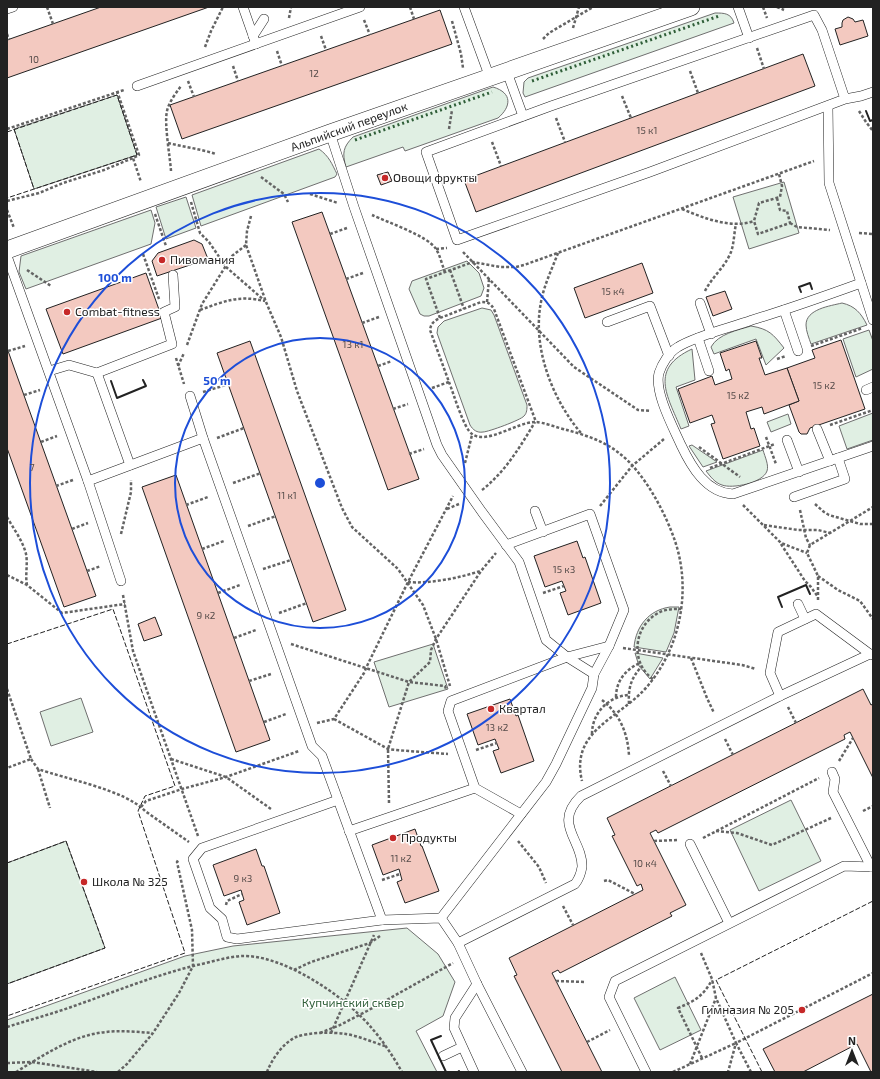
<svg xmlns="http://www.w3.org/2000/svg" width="880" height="1079" font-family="'Exo 2',sans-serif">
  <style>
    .green { fill: #e0efe3; stroke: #6f6f6f }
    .building { fill: #f3c9c0; stroke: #222 }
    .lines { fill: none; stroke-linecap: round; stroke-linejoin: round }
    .lane-casing { stroke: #222; stroke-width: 10 }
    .street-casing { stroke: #222; stroke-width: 18 }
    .path { stroke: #646464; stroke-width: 2.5; stroke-dasharray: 3 2; stroke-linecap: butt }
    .lane { stroke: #fff; stroke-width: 9 }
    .street { stroke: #fff; stroke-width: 17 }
    .hedge { stroke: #2f5e38; stroke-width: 3; stroke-dasharray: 2 3; stroke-linecap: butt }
    .fence { stroke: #222; stroke-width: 1; stroke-dasharray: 5 2; stroke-linecap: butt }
    .wall { stroke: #222; stroke-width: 2 }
    .ring { fill: none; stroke: #1d4ed8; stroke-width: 2 }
    .poi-dot { fill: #c62828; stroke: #fff; stroke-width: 1.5 }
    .labels { text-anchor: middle; stroke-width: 3; stroke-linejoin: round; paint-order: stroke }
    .number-label { font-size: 10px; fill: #564c4a }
    .street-label { font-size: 12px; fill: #222; stroke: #fff }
    .poi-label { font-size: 12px; fill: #222; stroke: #fff; text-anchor: start }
    .park-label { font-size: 12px; fill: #2f5e38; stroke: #fff }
    .centre { fill: #1d4ed8; stroke: #fff; stroke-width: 2 }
    .ring-label { font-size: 12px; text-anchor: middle; font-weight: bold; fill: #1d4ed8; stroke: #fff; stroke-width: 3; stroke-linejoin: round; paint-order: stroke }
  </style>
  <rect width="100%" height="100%" fill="#fff"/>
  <g class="green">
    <path d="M715 13C724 13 731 13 734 23L525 97 523 93 524 82 528 78Z"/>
    <path d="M493 87C513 93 511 107 498 118L405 151 403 147 346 167C342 153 343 147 353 137Z"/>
    <path d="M117 95 137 155 34 189 14 129Z"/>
    <path d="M319 149C329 156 332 164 337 174L335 177 201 226 192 195Z"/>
    <path d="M784 182 799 233 749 249 733 197Z"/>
    <path d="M186 197 196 228 166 239 156 207Z"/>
    <path d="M151 210 155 223 151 244 26 289 19 272 21 256Z"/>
    <path d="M467 261 479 273 484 288 481 296 429 316H424L420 314 409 289 412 281Z"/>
    <path d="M842 303C855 306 861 313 867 325L811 344C809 338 806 331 806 325 806 309 830 306 842 303Z"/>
    <path d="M482 308 491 310 494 315 527 405C527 409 527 413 524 416 521 420 488 432 483 432 477 433 473 430 470 425L437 333 438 327 444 321Z"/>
    <path d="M751 326C769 329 773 334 784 348L766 365 756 339 714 354 711 347C718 334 738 330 751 326Z"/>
    <path d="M869 330 873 341V369L856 377 843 339Z"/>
    <path d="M692 349 695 380 676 387 689 426 681 429C667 395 649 369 692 349Z"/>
    <path d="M873 413V440L847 449 839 426Z"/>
    <path d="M788 414 791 424 771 432 767 422Z"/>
    <path d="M692 445 717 462 703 467 689 446Z"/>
    <path d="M763 450C765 457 769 465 767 471 763 483 732 489 722 485 715 483 710 476 706 471Z"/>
    <path d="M670 607H679L674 633 666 652 634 647C636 626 649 610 670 607Z"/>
    <path d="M433 644 448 689 389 707 374 662Z"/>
    <path d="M635 653 663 658 650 679 639 666Z"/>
    <path d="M81 698 93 732 51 746 40 712Z"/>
    <path d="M791 800 821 861 759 891 730 830Z"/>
    <path d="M66 841 105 948 7 984V863Z"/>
    <path d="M407 928 438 954 455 982 443 1016 416 1031 437 1072H7V1020L185 956 233 946Z"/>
    <path d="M675 977 701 1030 660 1050 634 998Z"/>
  </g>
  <g class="building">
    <path d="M101 7H209L7 78V40Z"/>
    <path d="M440 10 452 44 182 139 170 105Z"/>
    <path d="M848 17 853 19 855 22 863 20 868 36 840 45 835 29 842 27V23L843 20Z"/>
    <path d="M803 54 815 86 476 212 464 180Z"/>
    <path d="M388 172 392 181 381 185 377 175Z"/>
    <path d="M322 212 419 479 388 490 292 222Z"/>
    <path d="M194 240 202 244 208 259 157 276 152 261 158 253Z"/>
    <path d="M642 263 653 293 585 318 574 288Z"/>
    <path d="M146 273 162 318 63 354 46 309Z"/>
    <path d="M725 291 732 309 713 316 706 297Z"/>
    <path d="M841 340 865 409 810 428 807 434H801L799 432 789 405 799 401 787 368 815 358 812 350Z"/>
    <path d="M250 341 346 610 313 622 217 353Z"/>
    <path d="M756 341 762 358H759L765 375 787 368 799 401 764 414 762 407 746 412 751 429 754 428 760 446 723 459 711 424 715 423 712 415 690 423 678 389 712 376 715 385 732 379 729 369 726 371 720 353Z"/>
    <path d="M7 348 96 596 64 607 7 448Z"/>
    <path d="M176 475 270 740 236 752 142 487Z"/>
    <path d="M577 541 583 558 585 557 601 603 568 615 560 593 566 591 562 581 545 587 534 556Z"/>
    <path d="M155 617 162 635 144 641 138 624Z"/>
    <path d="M863 689 871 705 873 704V778L850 732 844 735 845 739 658 833 656 830 650 833 686 905 670 913 672 916 560 973 558 970 552 973 602 1072H562L514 976 517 975 509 958 643 890 641 884 637 886 612 836 615 835 607 818Z"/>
    <path d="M510 699 516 716 518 715 534 761 501 773 493 751 499 749 495 739 478 745 467 714Z"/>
    <path d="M415 829 421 846H422L439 891 405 903 397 882 402 880 399 869 383 875 372 845Z"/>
    <path d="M256 849 262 866H264L280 913 247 925 239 902 244 900 241 890 224 896 213 865Z"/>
    <path d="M873 994V1072H871L857 1044 803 1072H775L763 1049Z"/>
  </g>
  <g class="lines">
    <defs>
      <g id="lane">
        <path d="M243 7 256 44"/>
        <path d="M464 7 490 78"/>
        <path d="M738 7 749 38"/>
        <path d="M7 9 13 7"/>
        <path d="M253 36 264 19"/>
        <path d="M507 72 523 116"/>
        <path d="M137 86 360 7"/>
        <path d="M845 99 822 30 814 15 551 106 426 152 457 240 650 172 845 99 861 96 873 92"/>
        <path d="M828 106 829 183 873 320"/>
        <path d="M330 133 354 207 437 445 442 455 482 512 519 562 546 640 567 657 594 674"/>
        <path d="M7 256 88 481 203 438 312 746 322 756 382 920"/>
        <path d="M861 283C825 296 789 309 752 320 730 328 698 335 678 347 669 352 662 364 659 373 654 392 673 427 681 445 691 466 706 493 733 494L873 446"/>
        <path d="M700 303 711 334"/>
        <path d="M784 310 798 351"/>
        <path d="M607 322 650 306 669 356"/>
        <path d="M698 338 709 371"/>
        <path d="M49 371 69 365 97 373 172 344 164 312 175 307 173 275"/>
        <path d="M97 373 130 465"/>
        <path d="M866 390 873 387"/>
        <path d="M190 396 203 438"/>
        <path d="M817 429 830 461"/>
        <path d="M787 440 799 472"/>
        <path d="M88 481 121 581"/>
        <path d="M794 497 845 479 838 458"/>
        <path d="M535 511 543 532"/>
        <path d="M798 604 805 619"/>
        <path d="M780 696 770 673 778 632 816 614 870 654"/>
        <path d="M832 772 835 779 833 792 871 867"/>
        <path d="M475 788 521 814"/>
        <path d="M338 800 202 848 193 859 210 908 222 919 227 937 237 939 382 920 441 918 458 943 477 984 522 1072"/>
        <path d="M349 831 475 788 448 711 451 701 567 657 609 646"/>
        <path d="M690 844 729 923"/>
        <path d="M441 918 546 782 556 764 592 688 594 674 609 646 624 610 590 514 506 545"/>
        <path d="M458 943 575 884C579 879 581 873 582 867 583 840 552 824 581 796L780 696 870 654 873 655"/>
        <path d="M443 1056 462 1047"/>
        <path d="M474 1072 454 1028 455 1018 477 984"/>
        <path d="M646 1072 609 997 615 981 844 866 873 867"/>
      </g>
      <path id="street" d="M7 250 330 133 691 7"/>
    </defs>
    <use href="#lane" class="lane-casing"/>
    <use href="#street" class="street-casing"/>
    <g class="path">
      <path d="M47 7 53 24"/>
      <path d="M97 7V8"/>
      <path d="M410 7 414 19"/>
      <path d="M763 7 767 18"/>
      <path d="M777 7 784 10"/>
      <path d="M289 18 291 7"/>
      <path d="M364 20 370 35"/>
      <path d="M452 21 461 54 463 68"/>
      <path d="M573 28 579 7"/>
      <path d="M7 34 9 40"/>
      <path d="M321 36 326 50"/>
      <path d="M543 39 549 33 593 7"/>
      <path d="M205 47 211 31 223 7"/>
      <path d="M757 48 764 69"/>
      <path d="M277 51 282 66"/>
      <path d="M233 66 238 81"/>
      <path d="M690 71 698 93"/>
      <path d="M188 81 194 97"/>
      <path d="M117 91 139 155 133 158 141 182"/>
      <path d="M622 96 631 118"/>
      <path d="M859 111 866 122 873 131"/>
      <path d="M556 118 565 142"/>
      <path d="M7 129 124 90"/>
      <path d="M449 129 452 110"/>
      <path d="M492 142 501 166"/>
      <path d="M168 143C184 147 201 149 216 154"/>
      <path d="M171 171C170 156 164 124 167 111 169 102 176 93 181 86"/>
      <path d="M261 177 284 194 288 202"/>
      <path d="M310 194 338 203"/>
      <path d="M777 198 780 210 787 211 790 223 758 234 754 221 759 203 780 197 782 186 779 174"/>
      <path d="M7 201 39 193 63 183 104 170 133 158"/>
      <path d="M191 202 200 233 209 242 226 267 265 301"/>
      <path d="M682 209C704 218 730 229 754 221"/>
      <path d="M7 210 14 228"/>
      <path d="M155 214 166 246"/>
      <path d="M372 215C387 222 428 236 436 249 440 255 442 265 445 272"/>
      <path d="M251 216 247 231 246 245 266 302 281 337 297 391 342 508 352 527 398 569 423 605 436 639 450 686"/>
      <path d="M790 223 797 227 830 230"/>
      <path d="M859 233 873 234"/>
      <path d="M330 234 347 228"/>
      <path d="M436 249 447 248"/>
      <path d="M463 252 574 367 638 410 651 411"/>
      <path d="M558 253C552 269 544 285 541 302 532 347 552 399 581 433"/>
      <path d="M143 254 159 299"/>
      <path d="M27 270 51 286"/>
      <path d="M450 270 464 309"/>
      <path d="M346 279 363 273"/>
      <path d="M705 291C712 277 725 267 731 252 734 244 734 233 736 224"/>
      <path d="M487 302 489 279"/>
      <path d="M200 310C225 301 238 295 265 301"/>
      <path d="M440 318 426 279 473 262 500 267H516L524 265 814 161"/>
      <path d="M362 323 379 317"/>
      <path d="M187 345 202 304 232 256 246 245"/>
      <path d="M811 346 863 328"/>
      <path d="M8 351 25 346"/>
      <path d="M176 358 184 384"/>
      <path d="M777 359 786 356"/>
      <path d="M178 366 184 353"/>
      <path d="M378 366 392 361"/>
      <path d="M449 382C453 392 464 429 472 434 487 445 517 422 535 422 543 422 558 428 567 430 585 435 604 441 619 453 644 472 665 512 675 541 692 591 680 651 644 690 617 719 570 732 582 781"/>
      <path d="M432 388 449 382 430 330C431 323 434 321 440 318L481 302C488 302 490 303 494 309L536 422"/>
      <path d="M203 392 229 384"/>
      <path d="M24 395 40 390"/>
      <path d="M393 409 408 404"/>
      <path d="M830 425 873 410"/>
      <path d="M766 437 776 464"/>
      <path d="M217 438 244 428"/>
      <path d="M41 442 57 436"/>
      <path d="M699 447 740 477"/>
      <path d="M409 454 424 449"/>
      <path d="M465 463 472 435"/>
      <path d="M710 468 775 444"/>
      <path d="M233 483 261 473"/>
      <path d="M56 486 73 480"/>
      <path d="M482 490C505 472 520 447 535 422"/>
      <path d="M815 504 824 512 829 515 860 524H873"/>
      <path d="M186 505 208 497"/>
      <path d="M743 505 781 543 807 553"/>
      <path d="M600 506 632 466 664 439"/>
      <path d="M447 509 459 504"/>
      <path d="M800 510 806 538 810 545"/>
      <path d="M7 517C13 528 23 541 26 554 28 564 25 575 27 585"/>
      <path d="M764 525 798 530H818L830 533"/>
      <path d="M248 526 276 516"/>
      <path d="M72 529 88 523"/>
      <path d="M121 534 131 492V480"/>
      <path d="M781 544 805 581 811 587 818 597"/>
      <path d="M202 549 224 541"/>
      <path d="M263 569 291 560"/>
      <path d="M87 571 101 566"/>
      <path d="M7 575 27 585 62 613 125 604"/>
      <path d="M818 576 838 590 860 601 873 619"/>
      <path d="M408 582C428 584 460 578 480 571"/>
      <path d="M218 593 240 585"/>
      <path d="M543 593 564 586"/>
      <path d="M123 595 133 651 198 836"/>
      <path d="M818 600V576L807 553 810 545 873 507"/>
      <path d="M279 613 307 603"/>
      <path d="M234 638 256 630"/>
      <path d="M291 644 409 682 445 686 446 689"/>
      <path d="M623 648 742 665 756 669"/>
      <path d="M691 658 707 698 714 713"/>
      <path d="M653 679C631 664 633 629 655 615 663 609 672 609 681 609"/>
      <path d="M249 681 271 674"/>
      <path d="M7 689 31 759 7 768"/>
      <path d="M616 697C616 681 626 669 640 663"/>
      <path d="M602 700C620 714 628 734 629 756"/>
      <path d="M629 704C628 688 631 678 642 666"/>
      <path d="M788 707 796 723"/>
      <path d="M334 719 388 749 396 750 448 754"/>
      <path d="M264 722 286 714"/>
      <path d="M317 723 334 719 364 673 366 668 408 582 453 496"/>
      <path d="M592 734C592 713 608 697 628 695"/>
      <path d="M725 739 733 755"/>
      <path d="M476 750 497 743"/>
      <path d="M31 759 38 769C66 779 125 790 145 811L189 842"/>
      <path d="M171 759 226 777 271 809"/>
      <path d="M839 761 853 738"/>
      <path d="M38 769 50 808"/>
      <path d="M663 771 671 786"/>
      <path d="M389 803 388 749 409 682 430 662 431 650 436 639 481 571 496 553"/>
      <path d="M141 807 146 801 182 789 226 777 299 751"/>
      <path d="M863 811 873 806"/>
      <path d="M716 831 737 833 772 845 831 818"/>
      <path d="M703 838 819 778"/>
      <path d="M518 841 539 867 546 883"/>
      <path d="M654 841 677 840"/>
      <path d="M382 880 400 874"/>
      <path d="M604 881 608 880 635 894"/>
      <path d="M226 905 227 901 242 894"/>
      <path d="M563 906 573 925"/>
      <path d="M701 953 712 979 716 998 736 1043 728 1072"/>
      <path d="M294 970 311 962 370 943 380 936"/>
      <path d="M556 981 586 982"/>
      <path d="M7 1027C29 1020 52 1014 74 1006 117 991 160 973 206 963 218 960 229 957 241 956 282 954 343 995 369 1025 381 1038 393 1056 402 1072"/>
      <path d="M320 1033 340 1025 367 1011 453 963"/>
      <path d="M331 1033 374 935"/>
      <path d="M587 1042 610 1030"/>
      <path d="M702 1058 678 1008C695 1001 703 996 712 980"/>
      <path d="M7 1063 32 1062 97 1072"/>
      <path d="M690 1064 716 998"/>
      <path d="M16 1072C44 1055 73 1035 106 1032 121 1030 137 1032 152 1033"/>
      <path d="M118 1072 127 1064 153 1033 179 993 193 966 192 930 177 862 179 859"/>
      <path d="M267 1072C272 1059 283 1043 296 1037 310 1032 332 1032 346 1034 359 1036 372 1042 385 1046"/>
      <path d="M673 1072 736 1043"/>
      <path d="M751 1072 736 1043 873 973"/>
    </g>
    <use href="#lane" class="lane"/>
    <use href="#street" class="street"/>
    <g class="hedge">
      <path d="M532 81 719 16"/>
      <path d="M355 140 492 92"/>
    </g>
    <g class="fence">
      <path d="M14 129 34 189"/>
      <path d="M7 132 117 95 137 155 7 198"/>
      <path d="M7 644 113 609 175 786 145 796 138 811 185 953 7 1016"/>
      <path d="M7 863 66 841 105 948 7 984"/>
      <path d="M762 1072 716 980 873 901"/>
    </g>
    <g class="wall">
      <path d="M866 111 870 121 873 120"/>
      <path d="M801 292 799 287 810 283 812 289"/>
      <path d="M111 381 117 398 146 386 143 380"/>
      <path d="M782 607 778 597 806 585 810 594"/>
      <path d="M441 1036 431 1040 446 1072"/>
      <path d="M458 1072 459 1071"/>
    </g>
  </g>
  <g class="ring">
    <circle cx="320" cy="483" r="145"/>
    <circle cx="320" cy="483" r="290"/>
  </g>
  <g class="poi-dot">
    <circle cx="385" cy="178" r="4"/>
    <circle cx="162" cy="260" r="4"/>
    <circle cx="67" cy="312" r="4"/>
    <circle cx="491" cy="709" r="4"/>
    <circle cx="393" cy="838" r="4"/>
    <circle cx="84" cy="882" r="4"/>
    <circle cx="802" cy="1010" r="4"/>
  </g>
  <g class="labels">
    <g class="number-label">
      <text x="34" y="63">10</text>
      <text x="314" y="77">12</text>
      <text x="647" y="134">15 к1</text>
      <text x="613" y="295">15 к4</text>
      <text x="353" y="348">13 к1</text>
      <text x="824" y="389">15 к2</text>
      <text x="738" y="399">15 к2</text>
      <text x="32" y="471">7</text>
      <text x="287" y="499">11 к1</text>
      <text x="564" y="573">15 к3</text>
      <text x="206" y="619">9 к2</text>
      <text x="497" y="731">13 к2</text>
      <text x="401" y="862">11 к2</text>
      <text x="645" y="867">10 к4</text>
      <text x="243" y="882">9 к3</text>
    </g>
    <g class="street-label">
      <text transform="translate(349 127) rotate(-20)" y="4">Альпийский переулок</text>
    </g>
    <g class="poi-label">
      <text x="393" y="182">Овощи фрукты</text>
      <text x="170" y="264">Пивомания</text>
      <text x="75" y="316">Combat-fitness</text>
      <text x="499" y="713">Квартал</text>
      <text x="401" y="842">Продукты</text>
      <text x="92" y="886">Школа № 325</text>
      <text x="794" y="1014" text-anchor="end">Гимназия № 205</text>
    </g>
    <g class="park-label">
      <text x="353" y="1007">Купчинский сквер</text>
    </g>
  </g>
  <circle cx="320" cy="483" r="6" class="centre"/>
  <g class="ring-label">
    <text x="115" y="282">100 m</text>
    <text x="217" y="385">50 m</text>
  </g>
  <rect width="880" height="1079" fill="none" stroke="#222222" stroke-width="16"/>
  <g transform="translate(852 1051)" stroke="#ffffff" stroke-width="3" paint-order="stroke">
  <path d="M0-3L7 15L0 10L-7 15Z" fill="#222222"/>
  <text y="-6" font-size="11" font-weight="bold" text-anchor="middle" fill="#222222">N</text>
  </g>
</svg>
